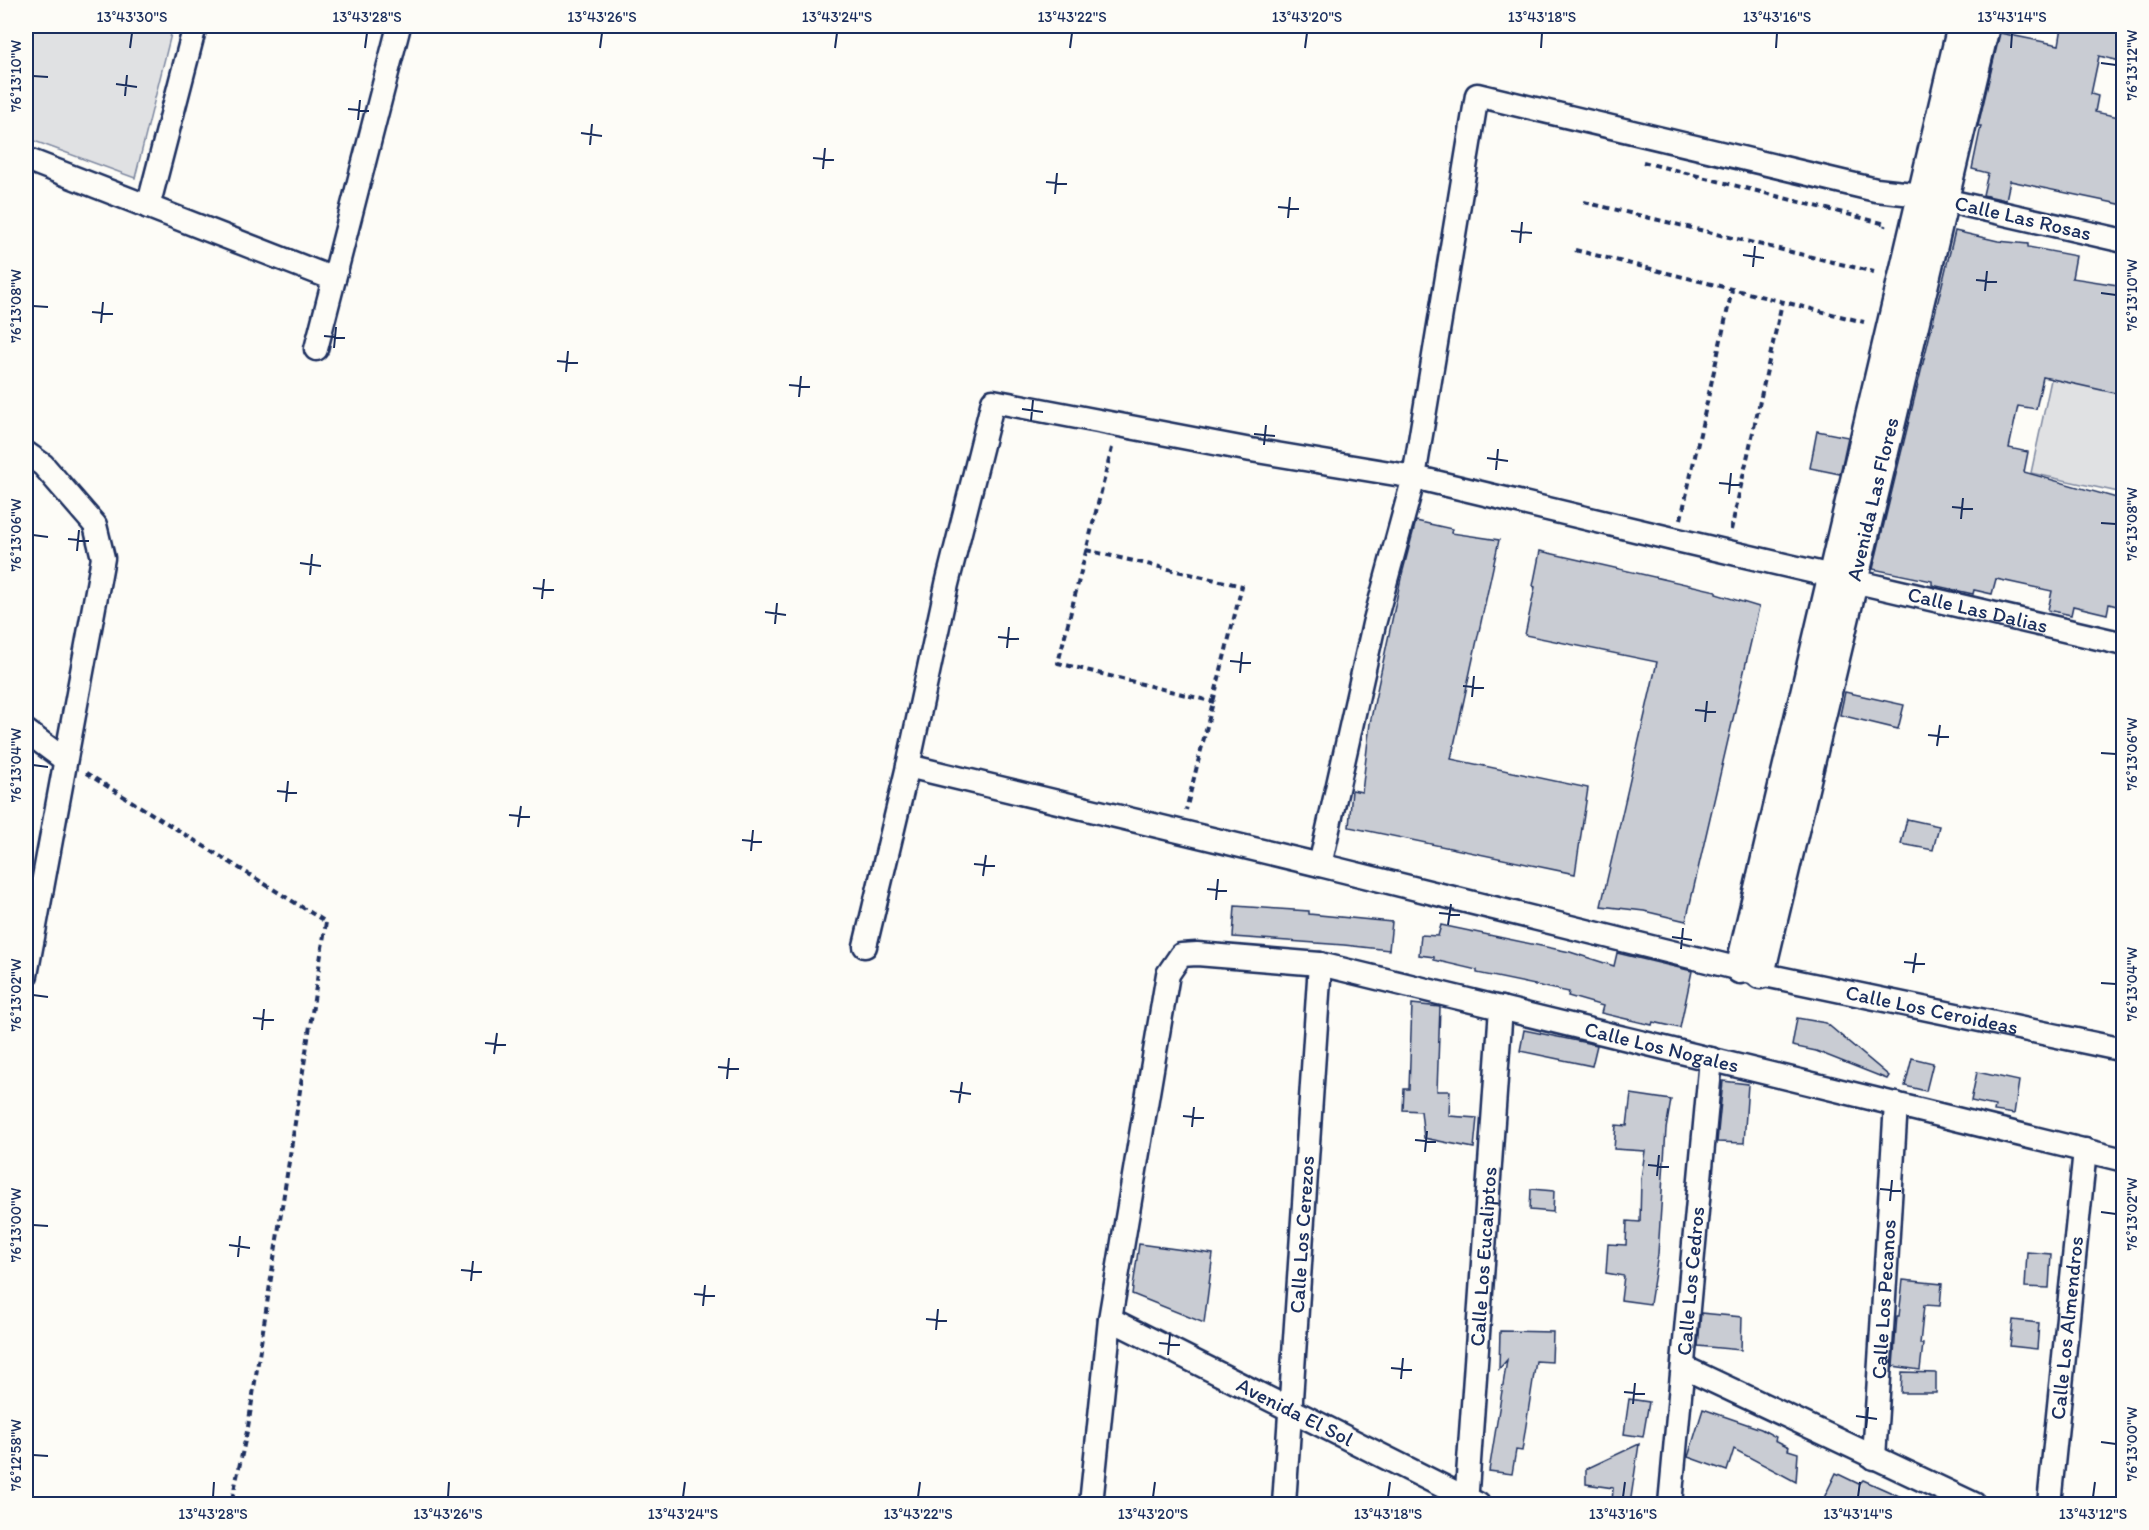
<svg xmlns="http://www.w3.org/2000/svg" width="2149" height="1530" font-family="Itim,sans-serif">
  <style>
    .green { fill: #e0e1e3; stroke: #7e88a0; stroke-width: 1.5 }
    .building { fill: #c9ccd3; stroke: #1b2f5e; stroke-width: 1.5 }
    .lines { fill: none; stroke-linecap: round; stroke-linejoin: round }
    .minor-casing { stroke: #1b2f5e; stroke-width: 27 }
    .tertiary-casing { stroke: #1b2f5e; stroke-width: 33 }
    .path { stroke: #1b2f5e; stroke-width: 4; stroke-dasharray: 6 4.5; stroke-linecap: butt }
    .minor { stroke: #fdfcf7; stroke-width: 22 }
    .tertiary { stroke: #fdfcf7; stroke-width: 28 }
    .ticks { fill: none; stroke: #1b2f5e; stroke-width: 2 }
    .labels { text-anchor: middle; stroke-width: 5; stroke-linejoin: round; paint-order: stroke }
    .street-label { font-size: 21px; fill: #1b2f5e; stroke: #fdfcf7 }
    .neatline { fill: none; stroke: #1b2f5e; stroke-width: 2 }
    .ticks-label { font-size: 15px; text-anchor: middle; fill: #1b2f5e }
  </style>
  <rect width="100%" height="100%" fill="#fdfcf7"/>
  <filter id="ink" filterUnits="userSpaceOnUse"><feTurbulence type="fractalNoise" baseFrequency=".0167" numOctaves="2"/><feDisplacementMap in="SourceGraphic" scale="12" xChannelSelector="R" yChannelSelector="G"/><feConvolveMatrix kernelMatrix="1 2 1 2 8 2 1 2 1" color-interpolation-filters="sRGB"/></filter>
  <g filter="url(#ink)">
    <g class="green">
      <path d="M26 26H173L135 178 26 138Z"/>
      <path d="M2052 375 2123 392V493L2031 473Z"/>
    </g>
    <g class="building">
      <path d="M2084 26H2124V46L2120 61 2099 56 2091 94 2098 96 2095 112 2124 118V205L2010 181 2006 200 1983 195 1988 173 1972 169 1981 126H1978L2000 33 2059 45 2062 27 2084 32Z"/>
      <path d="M1955 231 1998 241 2028 244V247L2076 256 2072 278 2124 286V395L2043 377 2036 409 2018 406 2009 448 2028 452 2024 472 2124 500V608L2109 604 2107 614 2073 606 2071 615 2048 610 2052 591 1996 579 1992 594 1974 590 1973 594 1932 585V581L1873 569Z"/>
      <path d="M1817 431 1848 437 1840 474 1810 468Z"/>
      <path d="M1416 521 1452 529 1451 533 1499 540 1451 759 1588 788 1575 874 1349 827 1352 790 1362 792 1370 723 1401 578Z"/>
      <path d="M1540 551 1716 591V594L1759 607 1686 921 1644 911 1601 906 1657 662 1525 635 1535 587 1533 586Z"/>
      <path d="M1845 692 1904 705 1898 729 1840 715Z"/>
      <path d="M1907 819 1939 826 1933 850 1901 844Z"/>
      <path d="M1235 906 1309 911V914L1392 922 1389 950 1344 945 1233 937Z"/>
      <path d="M1441 925 1570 952 1614 966 1617 953 1692 971 1680 1028 1653 1022 1652 1025 1601 1013 1603 1006 1568 996 1569 992 1477 973V970L1434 960V957L1419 955 1421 935 1438 936Z"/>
      <path d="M1412 1004 1440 1007 1437 1091H1450L1449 1116 1477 1118 1474 1148 1424 1138 1421 1111 1403 1110 1404 1089H1409Z"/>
      <path d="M1797 1018 1826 1023 1889 1076 1887 1079 1816 1051 1792 1046Z"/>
      <path d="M1524 1030 1597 1045 1592 1066 1520 1051Z"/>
      <path d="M1912 1058 1933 1063 1926 1091 1905 1086Z"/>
      <path d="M1977 1072 2019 1081 2014 1114 1994 1111 1995 1106 1971 1101Z"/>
      <path d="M1723 1081 1748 1084 1744 1143 1717 1142Z"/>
      <path d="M1631 1094 1671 1100 1666 1129 1658 1254 1650 1304 1621 1300 1624 1276 1606 1273 1608 1244 1626 1245 1627 1221 1640 1222 1641 1179 1645 1151 1614 1149 1616 1125 1627 1126Z"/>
      <path d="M1531 1189 1554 1191 1553 1212 1530 1210Z"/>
      <path d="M1139 1244 1213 1254 1204 1323 1132 1294Z"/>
      <path d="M2027 1252 2051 1254 2049 1288 2025 1287Z"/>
      <path d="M1903 1280 1942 1284 1940 1306 1924 1305 1920 1344H1923L1920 1370 1893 1366 1897 1316H1899Z"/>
      <path d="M1701 1313 1742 1317 1741 1350 1698 1346Z"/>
      <path d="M2013 1320 2039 1323 2037 1349 2010 1346Z"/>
      <path d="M1500 1331 1553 1332 1552 1362 1536 1361 1522 1451 1516 1450 1512 1474 1489 1471 1507 1360 1499 1369Z"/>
      <path d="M1902 1372 1936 1373V1393H1901Z"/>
      <path d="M1629 1399 1649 1402 1643 1437 1624 1434Z"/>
      <path d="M1703 1409 1761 1429 1776 1437 1775 1440 1789 1447 1788 1450 1798 1453 1796 1482 1734 1449 1727 1471 1688 1457Z"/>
      <path d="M1639 1444 1630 1504H1612L1613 1488 1586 1484V1469Z"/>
      <path d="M1836 1473 1859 1484 1863 1480 1917 1504H1821Z"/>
    </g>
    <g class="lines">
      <defs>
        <g id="minor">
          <path d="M26 159 334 279"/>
          <path d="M148 207 195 26"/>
          <path id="s1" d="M2124 241 1922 195 1876 190 1477 95 1414 477 1677 540 2124 644"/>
          <path d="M316 349 399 26"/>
          <path d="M26 453 43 465 95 525 103 558 26 975"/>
          <path d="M26 731 65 760"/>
          <path d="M908 766 1320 865"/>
          <path id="s2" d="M865 946 908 766 947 584 993 401 1251 450 1414 477 1374 624 1320 865 1760 974 2124 1050"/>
          <path id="s3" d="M1110 1319 1478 1504"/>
          <path d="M1683 1367 1974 1504"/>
          <path id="s4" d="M1874 1458 1896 1104"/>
          <path id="s5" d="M1091 1504 1110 1319 1168 974 1181 955 1197 954 1320 964 2124 1160"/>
          <path id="s6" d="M1284 1504 1320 964"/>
          <path id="s7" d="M1466 1504 1501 1008"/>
          <path id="s8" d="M1670 1504 1711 1059"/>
          <path id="s9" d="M2049 1504 2085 1150"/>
        </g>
        <g id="tertiary">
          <path d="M1740 969 1962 26"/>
          <path id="s10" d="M1760 974 1985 26"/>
        </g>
      </defs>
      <use href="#minor" class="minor-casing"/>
      <use href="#tertiary" class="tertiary-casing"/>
      <g class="path">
        <path d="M1643 162 1886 224 1885 227"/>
        <path d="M1584 202 1874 272"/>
        <path d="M1575 250 1864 322"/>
        <path d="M1112 448 1058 663 1214 702"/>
        <path d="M1681 519 1732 290"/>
        <path d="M1731 530 1782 303"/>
        <path d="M1086 550 1242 586 1186 810"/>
        <path d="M86 773 326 922 248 1427 231 1504"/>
      </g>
      <use href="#minor" class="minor"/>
      <use href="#tertiary" class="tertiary"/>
    </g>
  </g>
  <path class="ticks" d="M130 48 132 33M365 48 367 33M600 48 602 33M835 48 837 33M1070 48 1072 33M1305 48 1307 33M1541 48 1542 33M1776 48 1777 33M2011 48 2012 33M2101 63 2116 65M33 76 48 77M116 84 137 87M125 96 127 75M348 109 369 111M358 120 360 100M581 133 602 136M590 145 592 124M813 158 834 160M823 169 825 148M1046 182 1067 184M1055 194 1057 173M1278 207 1299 209M1288 218 1290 197M1511 231 1532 233M1520 243 1522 222M1743 255 1764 258M1753 267 1755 246M1976 280 1997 282M1985 291 1987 271M2101 293 2116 295M33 306 48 307M92 312 113 314M101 323 103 302M324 336 345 338M334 348 336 327M557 361 578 363M566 372 568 351M789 385 810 387M799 397 801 376M1022 409 1043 412M1031 421 1033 400M1254 434 1275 436M1264 445 1266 425M1487 458 1508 461M1496 470 1498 449M1719 483 1740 485M1729 494 1731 473M1952 507 1973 509M1961 519 1963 498M2101 523 2116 524M33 535 48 537M68 539 89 541M77 551 79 530M300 563 321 566M310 575 312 554M533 588 554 590M542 599 544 579M765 612 786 615M775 624 777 603M998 637 1019 639M1007 648 1009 627M1230 661 1251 663M1240 673 1242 652M1463 686 1484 688M1472 697 1474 676M1695 710 1716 712M1705 722 1707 701M1928 735 1949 737M1937 746 1940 725M2101 753 2116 754M33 765 48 767M277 791 297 793M286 802 288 781M509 815 530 817M518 827 521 806M742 840 762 842M751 851 753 830M974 864 995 866M983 876 986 855M1207 889 1227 891M1216 900 1218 879M1439 913 1460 915M1448 925 1451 904M1672 937 1692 940M1681 949 1683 928M1904 962 1925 964M1913 973 1916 953M2101 983 2116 984M33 995 48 997M253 1018 274 1020M262 1030 264 1009M485 1043 506 1045M494 1054 497 1033M718 1067 739 1069M727 1079 729 1058M950 1091 971 1094M959 1103 962 1082M1183 1116 1204 1118M1192 1127 1194 1107M1415 1140 1436 1142M1425 1152 1427 1131M1648 1165 1669 1167M1657 1176 1659 1155M1880 1189 1901 1191M1890 1201 1892 1180M2101 1212 2116 1214M33 1225 48 1226M229 1245 250 1248M238 1257 240 1236M461 1270 482 1272M471 1281 473 1261M694 1294 715 1296M703 1306 705 1285M926 1319 947 1321M936 1330 938 1309M1159 1343 1180 1345M1168 1355 1170 1334M1391 1368 1412 1370M1401 1379 1403 1358M1624 1392 1645 1394M1633 1404 1635 1383M1856 1416 1877 1419M1866 1428 1868 1407M2101 1442 2116 1444M33 1455 48 1456M213 1497 214 1482M448 1497 449 1482M683 1497 685 1482M918 1497 920 1482M1153 1497 1155 1482M1388 1497 1390 1482M1623 1497 1625 1482M1858 1497 1860 1482M2093 1497 2095 1482"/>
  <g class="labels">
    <g class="street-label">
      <text transform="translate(2023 218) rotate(13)" y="7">Calle Las Rosas</text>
      <text dy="7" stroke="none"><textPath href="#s10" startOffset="488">Avenida Las Flores</textPath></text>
      <text dy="7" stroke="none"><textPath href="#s1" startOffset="1630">Calle Las Dalias</textPath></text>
      <text dy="7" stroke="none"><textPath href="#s2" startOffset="2016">Calle Los Ceroideas</textPath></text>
      <text dy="7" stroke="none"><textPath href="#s5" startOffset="1050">Calle Los Nogales</textPath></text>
      <text dy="7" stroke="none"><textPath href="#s6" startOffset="270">Calle Los Cerezos</textPath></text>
      <text dy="7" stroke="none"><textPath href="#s7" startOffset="248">Calle Los Eucaliptos</textPath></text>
      <text dy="7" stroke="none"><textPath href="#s8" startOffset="224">Calle Los Cedros</textPath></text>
      <text dy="7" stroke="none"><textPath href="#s4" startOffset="159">Calle Los Pecanos</textPath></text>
      <text dy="7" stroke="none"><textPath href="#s9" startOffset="177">Calle Los Almendros</textPath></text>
      <text dy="7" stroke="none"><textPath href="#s3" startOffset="207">Avenida El Sol</textPath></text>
    </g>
  </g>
  <rect width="2149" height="1530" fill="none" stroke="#fdfcf7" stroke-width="66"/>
  <rect x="33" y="33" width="2083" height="1464" class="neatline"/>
  <g class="ticks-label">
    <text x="132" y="22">13°43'30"S</text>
    <text x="367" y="22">13°43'28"S</text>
    <text x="602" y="22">13°43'26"S</text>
    <text x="837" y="22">13°43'24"S</text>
    <text x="1072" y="22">13°43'22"S</text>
    <text x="1307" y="22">13°43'20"S</text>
    <text x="1542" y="22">13°43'18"S</text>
    <text x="1777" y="22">13°43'16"S</text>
    <text x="2012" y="22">13°43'14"S</text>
    <text transform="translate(2132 65) rotate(-90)" y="5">76°13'12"W</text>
    <text transform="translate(16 76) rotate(-90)" y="5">76°13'10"W</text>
    <text transform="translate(2132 295) rotate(-90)" y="5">76°13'10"W</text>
    <text transform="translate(16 306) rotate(-90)" y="5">76°13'08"W</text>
    <text transform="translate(2132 524) rotate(-90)" y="5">76°13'08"W</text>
    <text transform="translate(16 535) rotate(-90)" y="5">76°13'06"W</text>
    <text transform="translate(2132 754) rotate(-90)" y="5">76°13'06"W</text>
    <text transform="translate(16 765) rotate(-90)" y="5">76°13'04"W</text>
    <text transform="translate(2132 984) rotate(-90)" y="5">76°13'04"W</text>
    <text transform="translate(16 995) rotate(-90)" y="5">76°13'02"W</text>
    <text transform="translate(2132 1214) rotate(-90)" y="5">76°13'02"W</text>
    <text transform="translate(16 1225) rotate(-90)" y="5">76°13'00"W</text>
    <text transform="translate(2132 1444) rotate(-90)" y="5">76°13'00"W</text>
    <text transform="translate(16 1455) rotate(-90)" y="5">76°12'58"W</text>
    <text x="213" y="1519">13°43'28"S</text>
    <text x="448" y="1519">13°43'26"S</text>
    <text x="683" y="1519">13°43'24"S</text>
    <text x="918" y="1519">13°43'22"S</text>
    <text x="1153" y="1519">13°43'20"S</text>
    <text x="1388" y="1519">13°43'18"S</text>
    <text x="1623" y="1519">13°43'16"S</text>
    <text x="1858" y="1519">13°43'14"S</text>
    <text x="2093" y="1519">13°43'12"S</text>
  </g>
</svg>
